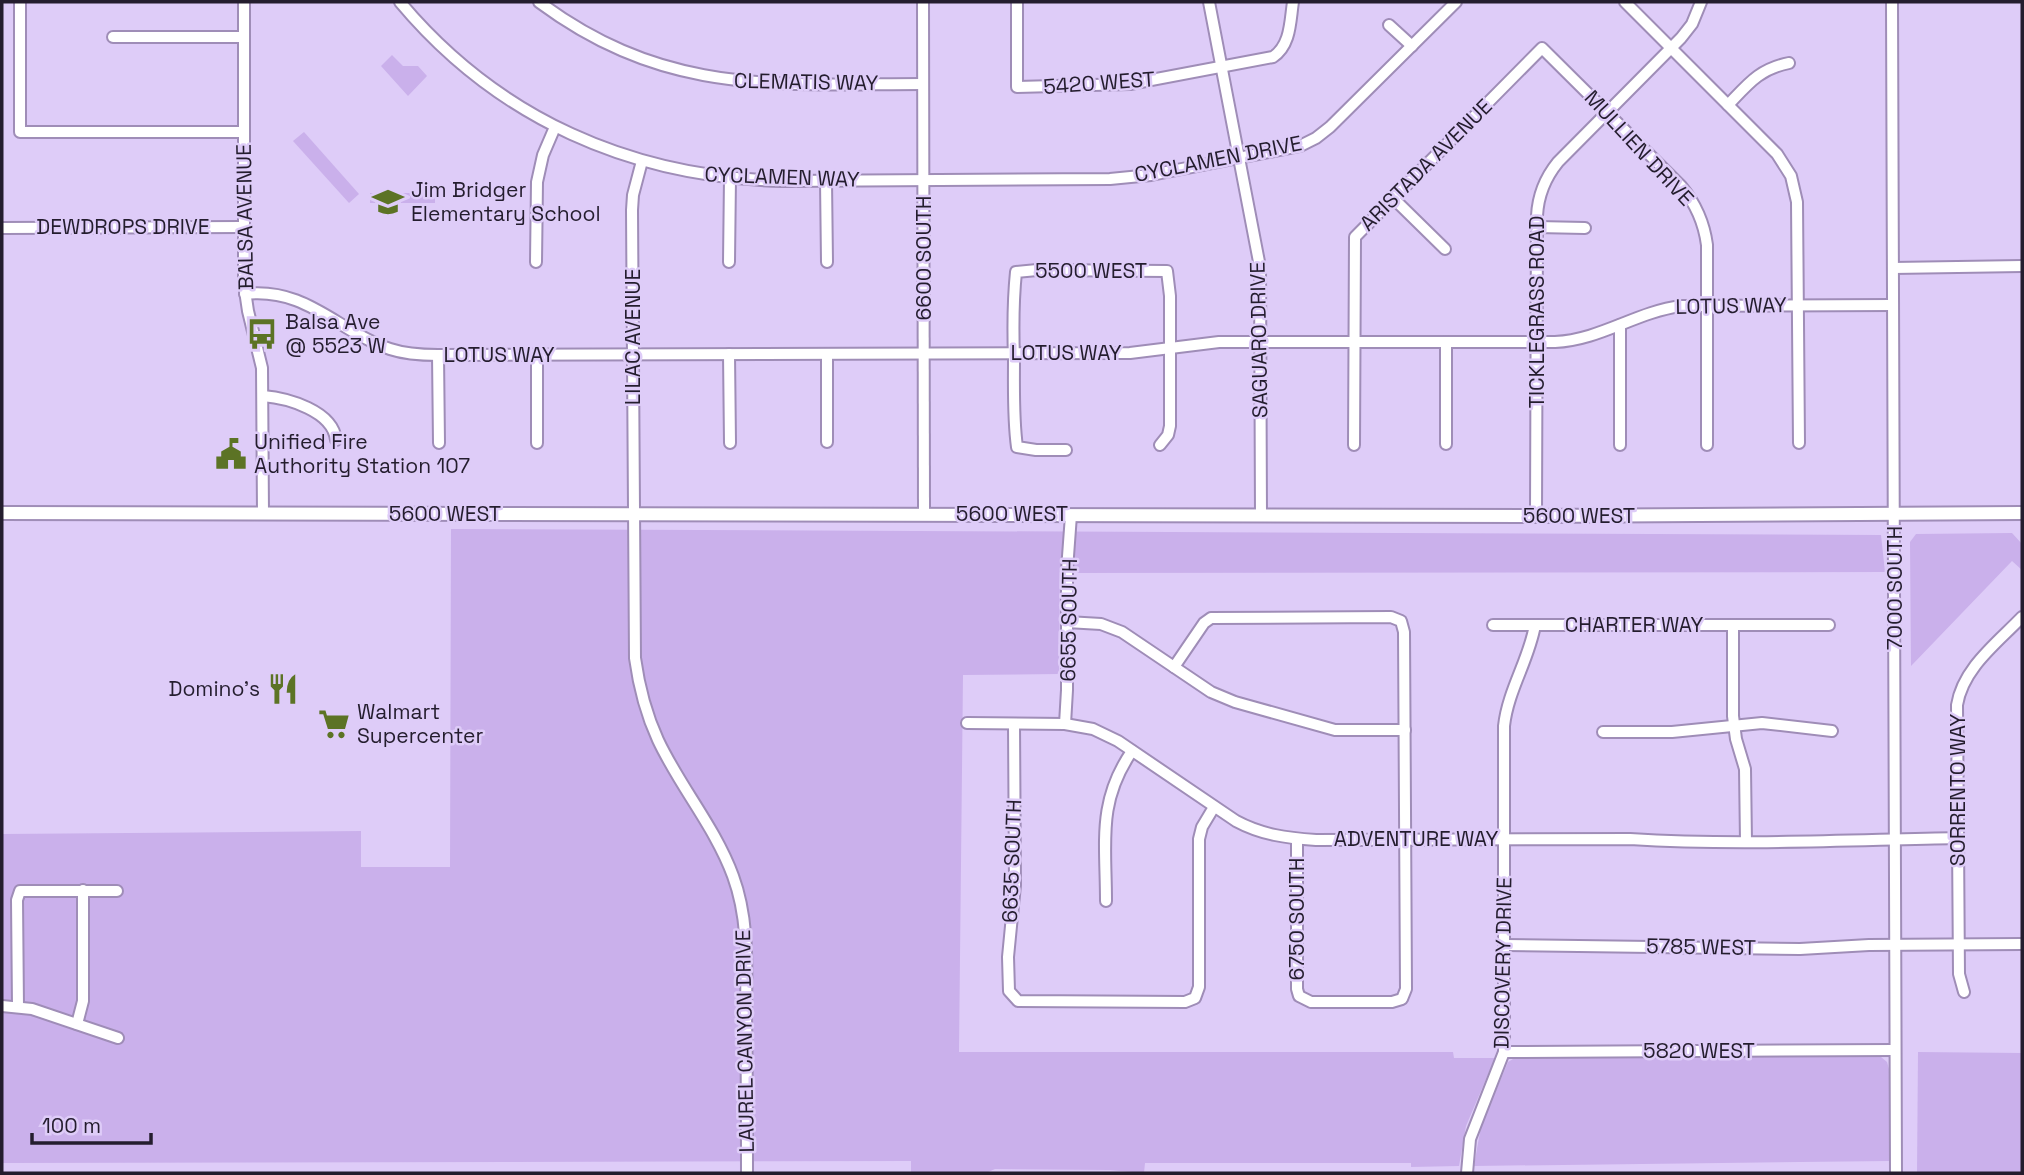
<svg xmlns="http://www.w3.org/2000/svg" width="2024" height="1175" font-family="'Space Grotesk',sans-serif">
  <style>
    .green { fill: #cab0eb }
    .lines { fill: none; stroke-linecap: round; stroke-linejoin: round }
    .minor-casing { stroke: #9f8db7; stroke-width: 14 }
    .major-casing { stroke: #9f8db7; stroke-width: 16 }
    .minor { stroke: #fff; stroke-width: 10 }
    .major { stroke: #fff; stroke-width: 12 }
    .labels { text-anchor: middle; stroke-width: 5; stroke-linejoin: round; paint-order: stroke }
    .street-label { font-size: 21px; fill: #241d2e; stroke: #deccf8 }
    .poi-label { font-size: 21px; fill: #241d2e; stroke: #deccf8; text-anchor: start }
  </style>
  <rect width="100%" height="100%" fill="#deccf8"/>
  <g class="green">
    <path d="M392 55 403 66H418L427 76 408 96 381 66Z"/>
    <path d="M304 132 359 194 349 203 293 141Z"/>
    <rect x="370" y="193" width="65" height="10"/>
    <path d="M451 529 1881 535 1885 572 1060 573 1059 674 963 675 959 1052H1453L1454 1058H1495L1466 1126 1459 1166 1411 1167V1163H1145L1144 1173 1109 1170 995 1169 986 1173H911V1161L2 1163V834L361 831V867H450Z"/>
    <path d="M2012 533 2022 544V570L2012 561 1911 666 1910 542 1916 534Z"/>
    <path d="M1918 1052 2022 1053V1173H1917Z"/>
    <path d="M1518 1056 1881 1057 1887 1062 1889 1069V1161L1474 1166 1481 1126 1508 1062Z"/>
  </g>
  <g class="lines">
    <defs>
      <g id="minor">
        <path d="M20 2V132H244"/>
        <path d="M244 2V284L248 311 262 368 263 514"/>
        <path d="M400 2C498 119 631 177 782 181L1110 179 1151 175 1300 146 1316 138 1330 127 1456 2"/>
        <path d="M539 2C666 96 774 84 923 84"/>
        <path d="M923 2 924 514"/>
        <path d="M1017 2V87L1130 84 1273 57C1291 45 1290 21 1293 2"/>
        <path d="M1209 2 1260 267 1261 515"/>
        <path d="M1625 2 1777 154 1791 176 1797 202 1799 443"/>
        <path d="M1892 2 1896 1173"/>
        <path d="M1389 25 1412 46"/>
        <path d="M113 37H244"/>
        <path d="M1728 105C1748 84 1759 69 1789 63"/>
        <path d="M642 161 633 195 632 210 635 658C639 687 646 714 658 740 680 787 715 827 733 876 750 922 746 970 746 1018 747 1070 747 1122 747 1173"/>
        <path d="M826 181 827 262"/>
        <path d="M1393 198 1445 249"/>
        <path d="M1537 227 1585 228"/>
        <path d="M2 228 244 227"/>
        <path d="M536 262 537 182 543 155 555 127"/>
        <path d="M729 262 730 178"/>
        <path d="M1893 268 2022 266"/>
        <path d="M245 294C307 287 337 331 390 349 405 354 422 355 438 355L1130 353 1219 342H1555C1600 340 1636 312 1681 306L1893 305"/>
        <path d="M1620 325V445"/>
        <path d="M729 354 730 443"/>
        <path d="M827 354V442"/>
        <path d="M438 355 439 443"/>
        <path d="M537 355V443"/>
        <path d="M263 396C288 398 333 411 336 440"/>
        <path d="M1446 444V342"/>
        <path d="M1354 445 1355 237 1542 48 1681 186C1696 204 1704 222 1707 245V445"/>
        <path d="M1066 450H1036L1017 447C1013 418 1014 389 1014 359 1013 330 1013 301 1016 272L1037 270 1167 271 1170 296V426L1168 435 1160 445"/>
        <path d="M1536 516 1537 216C1538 195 1545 178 1558 162L1681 38 1692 24 1701 2"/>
        <path d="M1067 622 1101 624 1122 632 1211 692 1235 702 1335 730H1405"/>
        <path d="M1493 625H1829"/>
        <path d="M1733 625V716L1736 739 1745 769 1746 842"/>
        <path d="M1174 667 1204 623 1211 618 1391 617 1401 621 1404 632 1406 989 1402 999 1392 1002H1311L1299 996 1297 989V839"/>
        <path d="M967 723 1065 724 1093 729 1118 741 1236 821C1262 835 1287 838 1316 840L1630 839C1739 846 1848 840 1958 838"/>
        <path d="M1014 724 1015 885 1008 957 1009 991 1018 1001 1185 1002 1195 998 1199 987V839L1202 827 1214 807"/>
        <path d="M1065 724 1067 690V570L1071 515"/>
        <path d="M1603 732H1672L1762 723 1832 731"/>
        <path d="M1106 901C1106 842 1097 802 1132 751"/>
        <path d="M1505 945 1800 949 1869 945 2022 944"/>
        <path d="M1964 992 1959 974 1957 705C1963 668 1997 643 2022 617"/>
        <path d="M2 1006 32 1009 118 1038"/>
        <path d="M18 1007 17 900 20 891H117"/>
        <path d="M77 1024 83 1001V890"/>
        <path d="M1504 1052 1895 1050"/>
        <path d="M1467 1173 1470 1139 1504 1052V726C1508 690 1529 660 1535 625"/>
      </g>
      <path id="major" d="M2 513 1536 516 2022 513"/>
    </defs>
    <use href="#minor" class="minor-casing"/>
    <use href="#major" class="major-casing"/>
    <use href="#minor" class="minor"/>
    <use href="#major" class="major"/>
  </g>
  <defs>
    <symbol id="school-bare" viewBox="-9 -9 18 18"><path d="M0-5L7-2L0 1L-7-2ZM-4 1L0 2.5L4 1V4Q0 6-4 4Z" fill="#5c7325" stroke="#deccf8" stroke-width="2.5" paint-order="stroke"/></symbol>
    <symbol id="bus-bare" viewBox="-9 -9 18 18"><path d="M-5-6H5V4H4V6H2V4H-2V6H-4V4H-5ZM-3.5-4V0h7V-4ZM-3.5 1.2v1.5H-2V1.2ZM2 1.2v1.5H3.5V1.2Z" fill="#5c7325" stroke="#deccf8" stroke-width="2.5" paint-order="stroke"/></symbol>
    <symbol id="civic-bare" viewBox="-9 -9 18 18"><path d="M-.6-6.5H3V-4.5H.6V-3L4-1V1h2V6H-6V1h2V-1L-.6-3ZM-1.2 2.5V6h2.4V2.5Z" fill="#5c7325" stroke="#deccf8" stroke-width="2.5" paint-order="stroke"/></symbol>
    <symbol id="restaurant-bare" viewBox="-9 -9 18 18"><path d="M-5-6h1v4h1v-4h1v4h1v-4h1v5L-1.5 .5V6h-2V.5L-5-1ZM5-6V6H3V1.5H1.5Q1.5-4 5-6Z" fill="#5c7325" stroke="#deccf8" stroke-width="2.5" paint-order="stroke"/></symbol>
    <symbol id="supermarket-bare" viewBox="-9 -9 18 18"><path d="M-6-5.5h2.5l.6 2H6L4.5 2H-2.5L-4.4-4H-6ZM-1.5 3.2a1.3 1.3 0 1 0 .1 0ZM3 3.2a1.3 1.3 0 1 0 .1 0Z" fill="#5c7325" stroke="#deccf8" stroke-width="2.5" paint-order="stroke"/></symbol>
  </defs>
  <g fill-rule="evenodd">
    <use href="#school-bare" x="366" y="180" width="44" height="44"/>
    <use href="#bus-bare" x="240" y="312" width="44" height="44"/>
    <use href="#civic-bare" x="209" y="432" width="44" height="44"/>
    <use href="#restaurant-bare" x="261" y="667" width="44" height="44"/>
    <use href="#supermarket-bare" x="312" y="702" width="44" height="44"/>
  </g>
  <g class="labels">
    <g class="street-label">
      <text transform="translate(806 82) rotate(1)" y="7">CLEMATIS WAY</text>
      <text transform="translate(1099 83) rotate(-4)" y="7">5420 WEST</text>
      <text transform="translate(1639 148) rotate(47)" y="7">MULLIEN DRIVE</text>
      <text transform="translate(1218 159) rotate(-11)" y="7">CYCLAMEN DRIVE</text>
      <text transform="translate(1426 165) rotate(-45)" y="7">ARISTADA AVENUE</text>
      <text transform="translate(782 177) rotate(2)" y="7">CYCLAMEN WAY</text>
      <text transform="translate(245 217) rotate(-91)" y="7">BALSA AVENUE</text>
      <text x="123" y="234">DEWDROPS DRIVE</text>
      <text transform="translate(924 258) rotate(-90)" y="7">6600 SOUTH</text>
      <text x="1091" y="278">5500 WEST</text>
      <text transform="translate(1731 306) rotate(-1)" y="7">LOTUS WAY</text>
      <text transform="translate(1537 312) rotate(-90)" y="7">TICKLEGRASS ROAD</text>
      <text transform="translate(633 337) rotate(-90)" y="7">LILAC AVENUE</text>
      <text transform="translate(1259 340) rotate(-91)" y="7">SAGUARO DRIVE</text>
      <text x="1066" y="360">LOTUS WAY</text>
      <text x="499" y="362">LOTUS WAY</text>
      <text x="445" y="521">5600 WEST</text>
      <text x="1012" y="521">5600 WEST</text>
      <text x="1579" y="523">5600 WEST</text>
      <text transform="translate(1895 588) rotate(-90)" y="7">7000 SOUTH</text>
      <text transform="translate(1069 620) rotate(-89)" y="7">6655 SOUTH</text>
      <text x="1634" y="632">CHARTER WAY</text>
      <text transform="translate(1958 790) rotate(-90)" y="7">SORRENTO WAY</text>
      <text x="1416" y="846">ADVENTURE WAY</text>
      <text transform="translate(1012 861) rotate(-88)" y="7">6635 SOUTH</text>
      <text transform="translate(1297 919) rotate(-90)" y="7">6750 SOUTH</text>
      <text transform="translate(1701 947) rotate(1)" y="7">5785 WEST</text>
      <text transform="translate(1503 963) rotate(-89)" y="7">DISCOVERY DRIVE</text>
      <text transform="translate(745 1041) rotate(-91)" y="7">LAUREL CANYON DRIVE</text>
      <text x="1699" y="1058">5820 WEST</text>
    </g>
    <g class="poi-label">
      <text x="411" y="197">Jim Bridger<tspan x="411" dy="24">Elementary School</tspan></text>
      <text x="285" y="329">Balsa Ave<tspan x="285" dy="24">@ 5523 W</tspan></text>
      <text x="254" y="449">Unified Fire<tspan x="254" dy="24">Authority Station 107</tspan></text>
      <text x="260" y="696" text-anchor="end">Domino's</text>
      <text x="357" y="719">Walmart<tspan x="357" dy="24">Supercenter</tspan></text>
    </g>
  </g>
  <rect width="2024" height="1175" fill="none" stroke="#241d2e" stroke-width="7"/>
  <path d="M32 1133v10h119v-10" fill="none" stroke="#241d2e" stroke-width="3.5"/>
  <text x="42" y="1133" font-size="21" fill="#241d2e" stroke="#deccf8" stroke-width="5" paint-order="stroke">100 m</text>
</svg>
